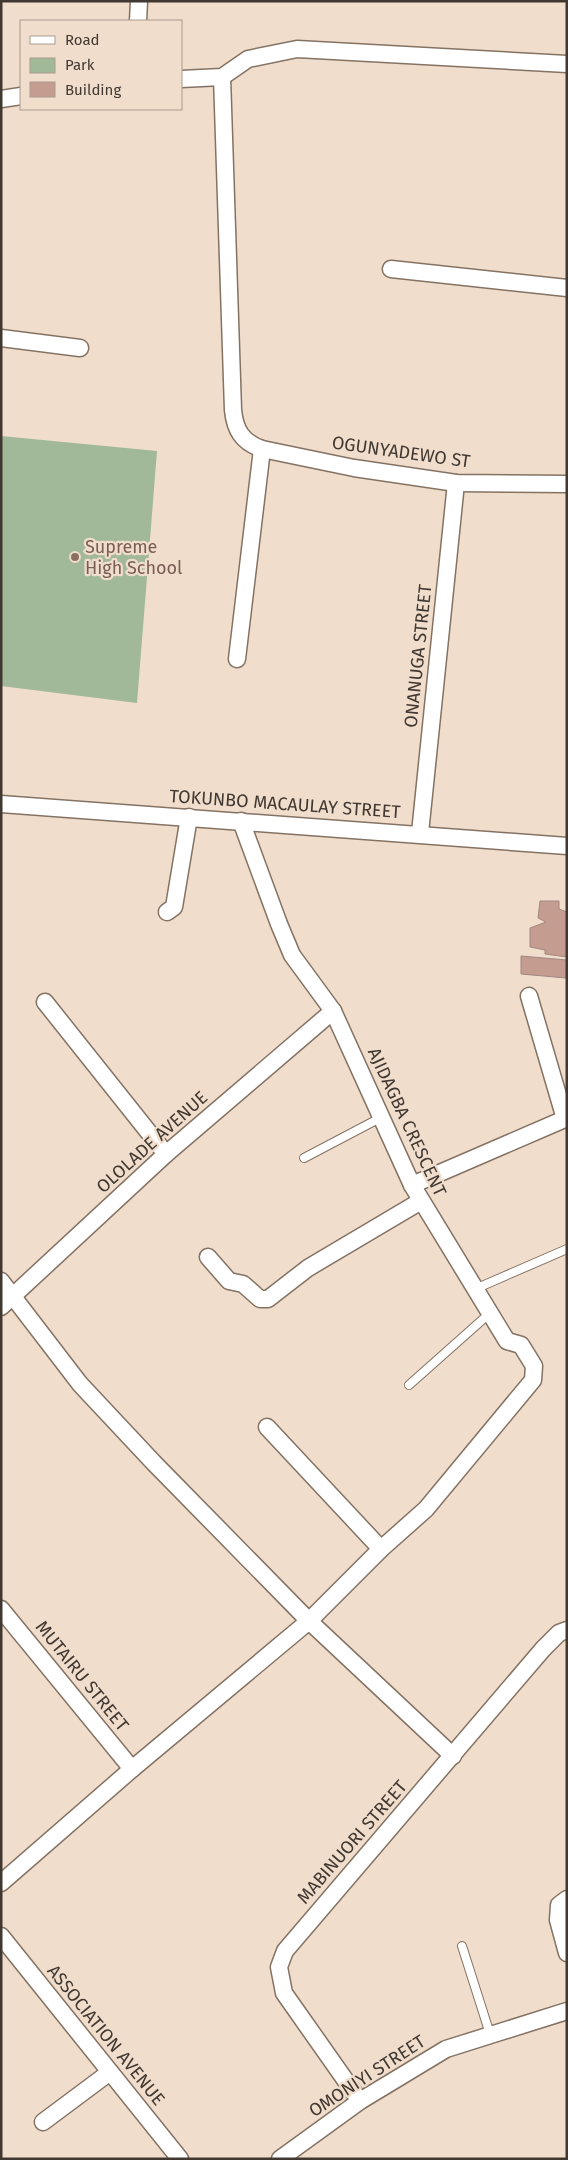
<svg xmlns="http://www.w3.org/2000/svg" width="568" height="2160" font-family="'Fira Sans',sans-serif">
  <style>
    .green { fill: #a1b899 }
    .building { fill: #c59c90; stroke: #a18882 }
    .lines { fill: none; stroke-linecap: round; stroke-linejoin: round }
    .lane-casing { stroke: #847263; stroke-width: 10 }
    .street-casing { stroke: #847263; stroke-width: 19 }
    .lane { stroke: #fff; stroke-width: 8 }
    .street { stroke: #fff; stroke-width: 16 }
    .education-dot { fill: #8d6e63; stroke: #f1ddcc; stroke-width: 2 }
    .labels { text-anchor: middle; stroke-width: 4.5; stroke-linejoin: round; paint-order: stroke }
    .street-label { font-size: 18px; fill: #403831; stroke: #f1ddcc }
    .education-label { font-size: 18px; fill: #785e54; stroke: #f1ddcc; text-anchor: start }
  </style>
  <rect width="100%" height="100%" fill="#f1ddcc"/>
  <path class="green" d="M1 436 157 451 137 703 1 686Z"/>
  <g class="building">
    <path d="M540 901H559V909L567 912V957L545 954V950L530 947V928L546 922 538 918Z"/>
    <path d="M521 956 567 960 566 978 521 974Z"/>
  </g>
  <g class="lines">
    <defs>
      <g id="lane">
        <path d="M304 1158 382 1117"/>
        <path d="M475 1289 567 1249"/>
        <path d="M409 1385 490 1313"/>
        <path d="M462 1946 490 2034"/>
      </g>
      <g id="street">
        <path d="M138 21 139 1"/>
        <path d="M222 77 233 410C235 430 242 442 262 449L354 468 456 483 567 484"/>
        <path d="M181 79 222 77 248 59 297 49 567 64"/>
        <path d="M1 99 21 96"/>
        <path d="M391 269 567 288"/>
        <path d="M1 338 80 348"/>
        <path d="M237 659 262 449"/>
        <path d="M1 804 567 846"/>
        <path d="M420 833 456 483"/>
        <path d="M167 912 174 907 189 817"/>
        <path d="M529 996 565 1119"/>
        <path d="M45 1002 166 1154"/>
        <path d="M412 1185 567 1118"/>
        <path d="M208 1257 229 1281 243 1284 260 1299H268L308 1268 421 1201"/>
        <path d="M1 1281 80 1384 154 1463 309 1621 453 1756"/>
        <path d="M1 1307 166 1154 333 1011"/>
        <path d="M267 1427 381 1549"/>
        <path d="M1 1609 132 1769"/>
        <path d="M1 1883 132 1769 309 1621 381 1549 426 1509 533 1380 534 1366 521 1345 507 1341 412 1185 333 1011 292 955 279 924 241 821"/>
        <path d="M567 1899 559 1905 558 1920 567 1953"/>
        <path d="M1 1936 180 2159"/>
        <path d="M360 2101 284 1993 279 1967 285 1951 543 1649 559 1633 567 1630"/>
        <path d="M43 2122 110 2072"/>
        <path d="M280 2159 360 2101 446 2049 567 2011"/>
      </g>
    </defs>
    <use href="#lane" class="lane-casing"/>
    <use href="#street" class="street-casing"/>
    <use href="#lane" class="lane"/>
    <use href="#street" class="street"/>
  </g>
  <circle class="education-dot" cx="75" cy="557" r="5"/>
  <g class="labels">
    <g class="street-label">
      <text transform="translate(401 452) rotate(8)" y="6">OGUNYADEWO ST</text>
      <text transform="translate(418 656) rotate(-84)" y="6">ONANUGA STREET</text>
      <text transform="translate(285 804) rotate(4)" y="6">TOKUNBO MACAULAY STREET</text>
      <text transform="translate(407 1122) rotate(65)" y="6">AJIDAGBA CRESCENT</text>
      <text transform="translate(152 1142) rotate(-42)" y="6">OLOLADE AVENUE</text>
      <text transform="translate(82 1676) rotate(51)" y="6">MUTAIRU STREET</text>
      <text transform="translate(352 1842) rotate(-49)" y="6">MABINUORI STREET</text>
      <text transform="translate(106 2035) rotate(51)" y="6">ASSOCIATION AVENUE</text>
      <text transform="translate(367 2076) rotate(-33)" y="6">OMONIYI STREET</text>
    </g>
    <g class="education-label">
      <text x="85" y="553">Supreme<tspan x="85" dy="21">High School</tspan></text>
    </g>
  </g>
  <rect width="568" height="2160" fill="none" stroke="#403831" stroke-width="5"/>
  <rect x="20" y="20" width="162" height="90" fill="#f1ddcc" stroke="#aa9b8e"/>
  <rect x="30" y="36" width="25" height="8" fill="#ffffff" stroke="#aa9b8e"/>
  <text x="65" y="45" font-size="15" fill="#403831">Road</text>
  <rect x="30" y="58" width="25" height="15" fill="#a1b899" stroke="#aa9b8e"/>
  <text x="65" y="70" font-size="15" fill="#403831">Park</text>
  <rect x="30" y="82" width="25" height="15" fill="#c59c90" stroke="#aa9b8e"/>
  <text x="65" y="95" font-size="15" fill="#403831">Building</text>
</svg>
